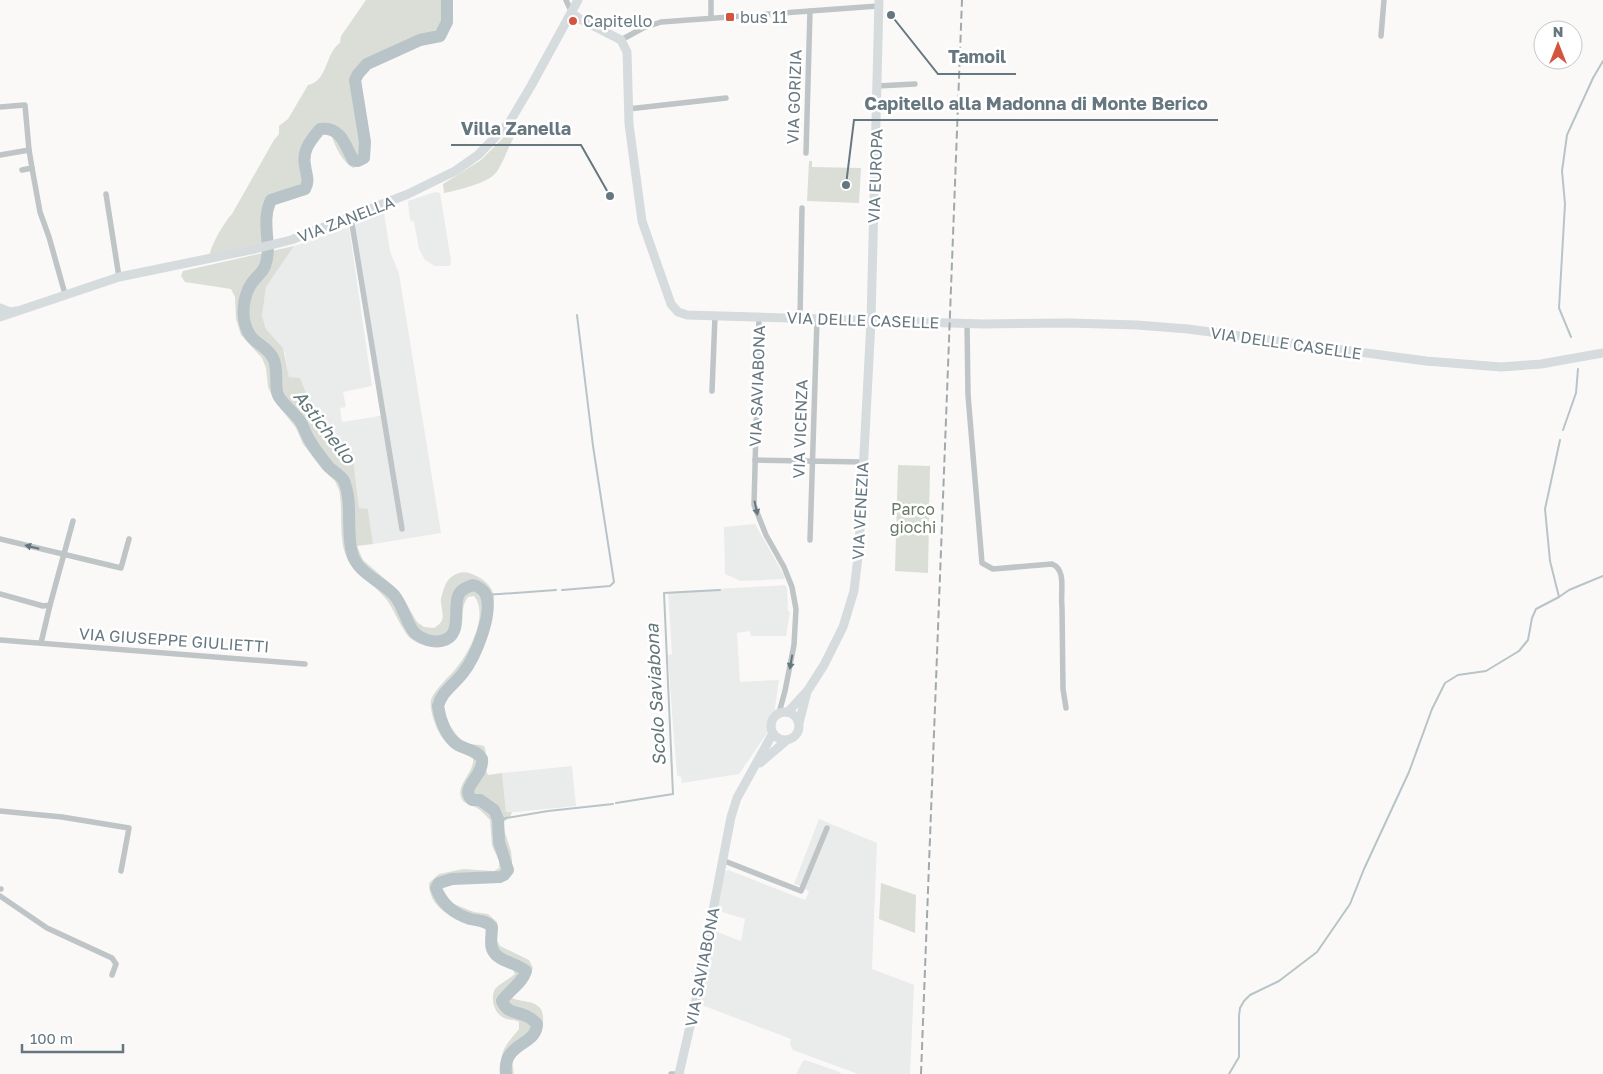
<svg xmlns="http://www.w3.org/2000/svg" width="1603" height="1074" font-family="'Golos Text',sans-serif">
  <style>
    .built { fill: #eaebeb }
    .green { fill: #daded7 }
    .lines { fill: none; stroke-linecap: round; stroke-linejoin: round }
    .stream { stroke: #b8c4c7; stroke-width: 2 }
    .river { stroke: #b8c4c7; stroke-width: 12 }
    .street { stroke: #bfc4c7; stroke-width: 5.5 }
    .secondary { stroke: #d6dbde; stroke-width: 9 }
    .rail { stroke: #a1a9ad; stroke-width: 2; stroke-dasharray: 8 4; stroke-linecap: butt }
    .oneway { fill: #667780 }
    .poi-dot { fill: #d4543d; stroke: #fff; stroke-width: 2 }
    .labels { text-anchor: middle; stroke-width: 5; stroke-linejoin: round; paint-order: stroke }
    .poi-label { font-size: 16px; fill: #667780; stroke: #fff; text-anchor: start }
    .street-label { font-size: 16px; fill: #667780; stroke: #fff }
    .park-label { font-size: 16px; fill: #6a7966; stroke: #fff }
    .water-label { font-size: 18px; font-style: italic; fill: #627579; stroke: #fff }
    .leader { fill: none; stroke: #667780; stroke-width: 2 }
    .callout-dot { fill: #667780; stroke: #fff; stroke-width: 2 }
    .callout-label { font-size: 18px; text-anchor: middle; font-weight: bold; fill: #667780; stroke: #fff; stroke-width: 5; stroke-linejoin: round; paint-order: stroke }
  </style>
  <rect width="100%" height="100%" fill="#faf9f8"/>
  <g class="built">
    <path d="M435 192 440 193 451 261 450 266H435L425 260 419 249 414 222 410 220 408 201Z"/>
    <path d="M384 213 390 251 399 274 441 533 373 544 368 509H359L355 472 317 427 315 417 310 406 289 378 285 353 279 343 266 329 262 316 266 287 294 246 349 227 372 386 343 392 346 407 340 408 342 422 386 415 355 229 356 223Z"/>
    <path d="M755 524 785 577 784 579 741 581 725 574 724 527Z"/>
    <path d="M785 585 787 588 788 611 790 612 786 636H751L750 631 737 633 740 682 779 680 775 707 776 718 774 723 739 774 682 783 681 777 677 775 673 726 668 655 672 654 668 592Z"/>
    <path d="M572 766 576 806 506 813 502 773Z"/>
    <path d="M819 819 877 843 872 969 914 985 910 1074H858L793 1050 790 1044 791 1039 699 1004 712 930 741 941 745 919 716 910 723 872 728 870 736 873 805 900 809 892 803 887 794 884Z"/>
    <path d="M805 1060 837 1071 842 1074H796L803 1061Z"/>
  </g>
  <g class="green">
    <path d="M366 0H452C451 12 451 23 445 34 439 42 429 41 420 43 403 48 369 62 360 76 361 95 374 140 368 156 365 163 360 165 353 168 342 162 335 146 331 134L323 130C306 155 308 160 310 189 300 202 276 194 271 210 269 217 272 233 272 241L210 254C211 245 225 221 232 214L274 140 279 134V126L288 119 308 85C328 81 325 53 340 43L341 36Z"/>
    <path d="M506 135 514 137C508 148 504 160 498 170 491 183 458 190 444 193L443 184 481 160Z"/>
    <path d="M809 161H812V167L861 168 859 203 807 201Z"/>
    <path d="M294 246 266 287 262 316 266 329 283 348 289 377 300 378 315 417 317 427 344 459 353 458 359 508 368 509 373 544 357 546 363 560 399 591 417 622 424 627 434 628C447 620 442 615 441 602 440 600 442 597 442 595 445 585 446 579 456 574 465 570 472 573 480 578 487 582 492 588 494 596 496 611 475 665 465 677 458 687 441 691 442 705 443 716 458 742 469 744 475 745 478 744 484 746 489 757 483 765 488 775L502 773 506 812H512L510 817 502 823 511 851 512 861 509 878 447 880 442 883 439 891 442 896 449 902 474 912 488 914 497 922V941L500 946 529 960 533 968 526 982 513 994 512 998C520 1002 530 1000 538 1006 542 1009 542 1012 543 1016 545 1036 524 1047 512 1060L514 1074H502C498 1052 506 1045 519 1029V1022C514 1019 508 1020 504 1018 494 1013 490 999 495 989 499 984 509 979 515 974L513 970C502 965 485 960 485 944 485 938 487 935 485 929 462 920 429 914 429 883L439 874 463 869 494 871 499 868V860L492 846 490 820C485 815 481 810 475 807 472 805 467 804 464 802 451 788 475 773 473 759 463 751 450 748 442 737 436 729 429 710 431 700 434 690 451 675 457 667 470 651 489 614 474 596L468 597C456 613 471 631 449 643 437 650 420 646 410 638 402 631 394 609 386 599 373 582 350 572 344 550 339 531 343 509 339 490L335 481 322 469 303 444 296 428 274 400 268 387 266 368 262 358 241 335 236 319 235 297 231 289 185 282 181 276 183 271Z"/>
    <path d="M898 465 930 466 928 573 895 571Z"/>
    <path d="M881 883 916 895 915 933 879 919Z"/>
  </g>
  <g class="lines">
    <g class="stream">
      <path d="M1571 337 1559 308 1565 204 1562 171 1567 135 1593 78 1603 61"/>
      <path d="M1563 430 1576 393 1578 369"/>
      <path d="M1560 440 1545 509 1550 561 1559 597 1569 590 1603 576"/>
      <path d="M562 590 610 586 614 582 593 446 577 315"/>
      <path d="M485 595 556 590"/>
      <path d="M616 803 673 794 664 593 720 590"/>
      <path d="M498 822 506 818 548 811 613 804"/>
      <path d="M1229 1074 1239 1057V1016L1240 1008 1244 1001 1250 995 1279 981 1317 952 1350 904 1364 869 1409 772 1432 709 1445 683 1458 675 1486 671 1519 651 1528 640 1532 618 1536 609 1559 597"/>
    </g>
    <path class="river" d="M447 0V22L440 36 420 40 367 64 358 74 355 80 365 142 364 158 358 161 353 160C345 144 340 126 320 129 311 140 302 150 305 165 306 175 310 180 305 189L271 200C260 223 273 245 265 266 263 272 259 274 256 278 245 289 241 309 245 324 250 344 266 344 273 358 279 369 274 384 278 395 281 403 295 413 300 421 304 427 306 435 310 441 315 450 322 458 328 466 332 471 341 475 344 481 353 503 346 530 352 553 357 573 381 581 394 595 404 606 407 627 416 634 422 639 433 643 441 641 463 637 453 610 458 596 461 589 467 587 473 585 477 586 482 589 485 593 495 611 475 658 463 673 454 685 442 691 438 706 440 719 446 738 458 745 467 750 477 750 482 759 484 777 459 787 472 800H480L494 810 498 819 499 842 508 870 504 875 500 877 452 879 439 883 436 888C442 904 454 914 470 919 478 921 486 920 492 927 492 934 490 942 492 948 496 962 516 962 526 971 522 984 509 990 502 1001 509 1018 523 1008 537 1024 537 1046 502 1042 506 1074"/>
    <g class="street">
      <path d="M566 0 572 13"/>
      <path d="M711 0V18"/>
      <path d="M1381 36 1384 0"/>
      <path d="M621 40 643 28 661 22 878 6"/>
      <path d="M877 86 915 84"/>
      <path d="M0 107 25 105 29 150 0 155"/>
      <path d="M628 109 726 98"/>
      <path d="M806 153 810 11"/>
      <path d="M32 168 40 212 49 237 65 294"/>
      <path d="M22 170 32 168 29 150"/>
      <path d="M106 194 119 277"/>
      <path d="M349 218 352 224 402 529"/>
      <path d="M759 317 754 505 766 535 784 567 792 587 796 609 794 645 785 691 779 713"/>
      <path d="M800 318 802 208"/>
      <path d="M967 323 968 395 982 563 993 569 1052 564C1067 570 1060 592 1062 607L1063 689 1066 708"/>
      <path d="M712 391 715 316"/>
      <path d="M755 460 863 462"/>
      <path d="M0 539 121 568 129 539"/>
      <path d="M810 540 817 319"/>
      <path d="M0 594 43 606 50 605 73 521"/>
      <path d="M0 640 305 664"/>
      <path d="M41 643 50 605"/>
      <path d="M0 811 62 817 129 828 121 871"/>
      <path d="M722 860 801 891 827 828"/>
      <path d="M0 889H1"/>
      <path d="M0 896 47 928 112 958 116 964 112 975"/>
      <path d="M671 1074H679"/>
    </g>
    <g class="secondary">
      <path d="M572 13 580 19 621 40 627 52 629 124 642 221 671 304 678 312 687 315 984 324 1069 323 1137 325 1188 329 1426 361 1501 367 1541 364 1603 353"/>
      <path d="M0 308 10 312 16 311"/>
      <path d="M0 317 119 277 255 249 291 240 408 194 455 171 478 155 509 123 531 86 578 0"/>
      <path d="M788 712 808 690 824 665 843 627 854 591 859 548 871 321 879 0"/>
      <circle cx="785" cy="726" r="14"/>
      <path d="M799 723 807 692"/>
      <path d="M760 763 787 740"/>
      <path d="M679 1074 694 1009 731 817 737 798 773 733"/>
    </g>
    <path class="rail" d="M921 1074 962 0"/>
  </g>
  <defs><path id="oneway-solid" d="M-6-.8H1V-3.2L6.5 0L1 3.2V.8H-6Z" transform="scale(1.25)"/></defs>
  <g class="oneway">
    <use href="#oneway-solid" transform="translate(756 508) rotate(78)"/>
    <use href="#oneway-solid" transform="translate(32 547) rotate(-166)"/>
    <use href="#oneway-solid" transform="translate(791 662) rotate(100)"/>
  </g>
  <g class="poi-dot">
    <rect x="725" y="12" width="10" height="10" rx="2.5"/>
    <circle cx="573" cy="21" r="5"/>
  </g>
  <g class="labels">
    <g class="poi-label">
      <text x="740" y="23">bus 11</text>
      <text x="583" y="27">Capitello</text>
    </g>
    <g class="street-label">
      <text transform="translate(794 97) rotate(-88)" y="6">VIA GORIZIA</text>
      <text transform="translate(875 176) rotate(-88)" y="6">VIA EUROPA</text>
      <text transform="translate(346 219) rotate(-21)" y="6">VIA ZANELLA</text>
      <text transform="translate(863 320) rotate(2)" y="6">VIA DELLE CASELLE</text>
      <text transform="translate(1286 343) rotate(8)" y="6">VIA DELLE CASELLE</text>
      <text transform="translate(757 386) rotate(-88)" y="6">VIA SAVIABONA</text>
      <text transform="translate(800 429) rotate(-88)" y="6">VIA VICENZA</text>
      <text transform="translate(860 511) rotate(-87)" y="6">VIA VENEZIA</text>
      <text transform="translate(174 640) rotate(4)" y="6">VIA GIUSEPPE GIULIETTI</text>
      <text transform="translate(702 967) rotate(-79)" y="6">VIA SAVIABONA</text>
    </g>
    <g class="park-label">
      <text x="913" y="515">Parco<tspan x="913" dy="18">giochi</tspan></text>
    </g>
    <g class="water-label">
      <text transform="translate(324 427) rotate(52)" y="6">Astichello</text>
      <text transform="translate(656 695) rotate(-93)" y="6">Scolo Saviabona</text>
    </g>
  </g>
  <path class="leader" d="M891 15L938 74H1016M846 185L854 120H1218M610 196L581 145H451"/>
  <g class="callout-dot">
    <circle cx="891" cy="15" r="5"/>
    <circle cx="846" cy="185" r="5"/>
    <circle cx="610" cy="196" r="5"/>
  </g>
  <g class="callout-label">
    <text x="977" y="63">Tamoil</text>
    <text x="1036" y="110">Capitello alla Madonna di Monte Berico</text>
    <text x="516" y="135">Villa Zanella</text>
  </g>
  <g transform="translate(1558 45)"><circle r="24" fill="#ffffff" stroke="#c2c9cc"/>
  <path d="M0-4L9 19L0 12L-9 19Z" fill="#d4543d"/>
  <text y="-8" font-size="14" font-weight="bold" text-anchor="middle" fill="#667780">N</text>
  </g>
  <path d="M22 1044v8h101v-8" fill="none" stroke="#667780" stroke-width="2.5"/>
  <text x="30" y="1044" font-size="15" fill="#667780" stroke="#ffffff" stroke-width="4" paint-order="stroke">100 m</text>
</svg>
